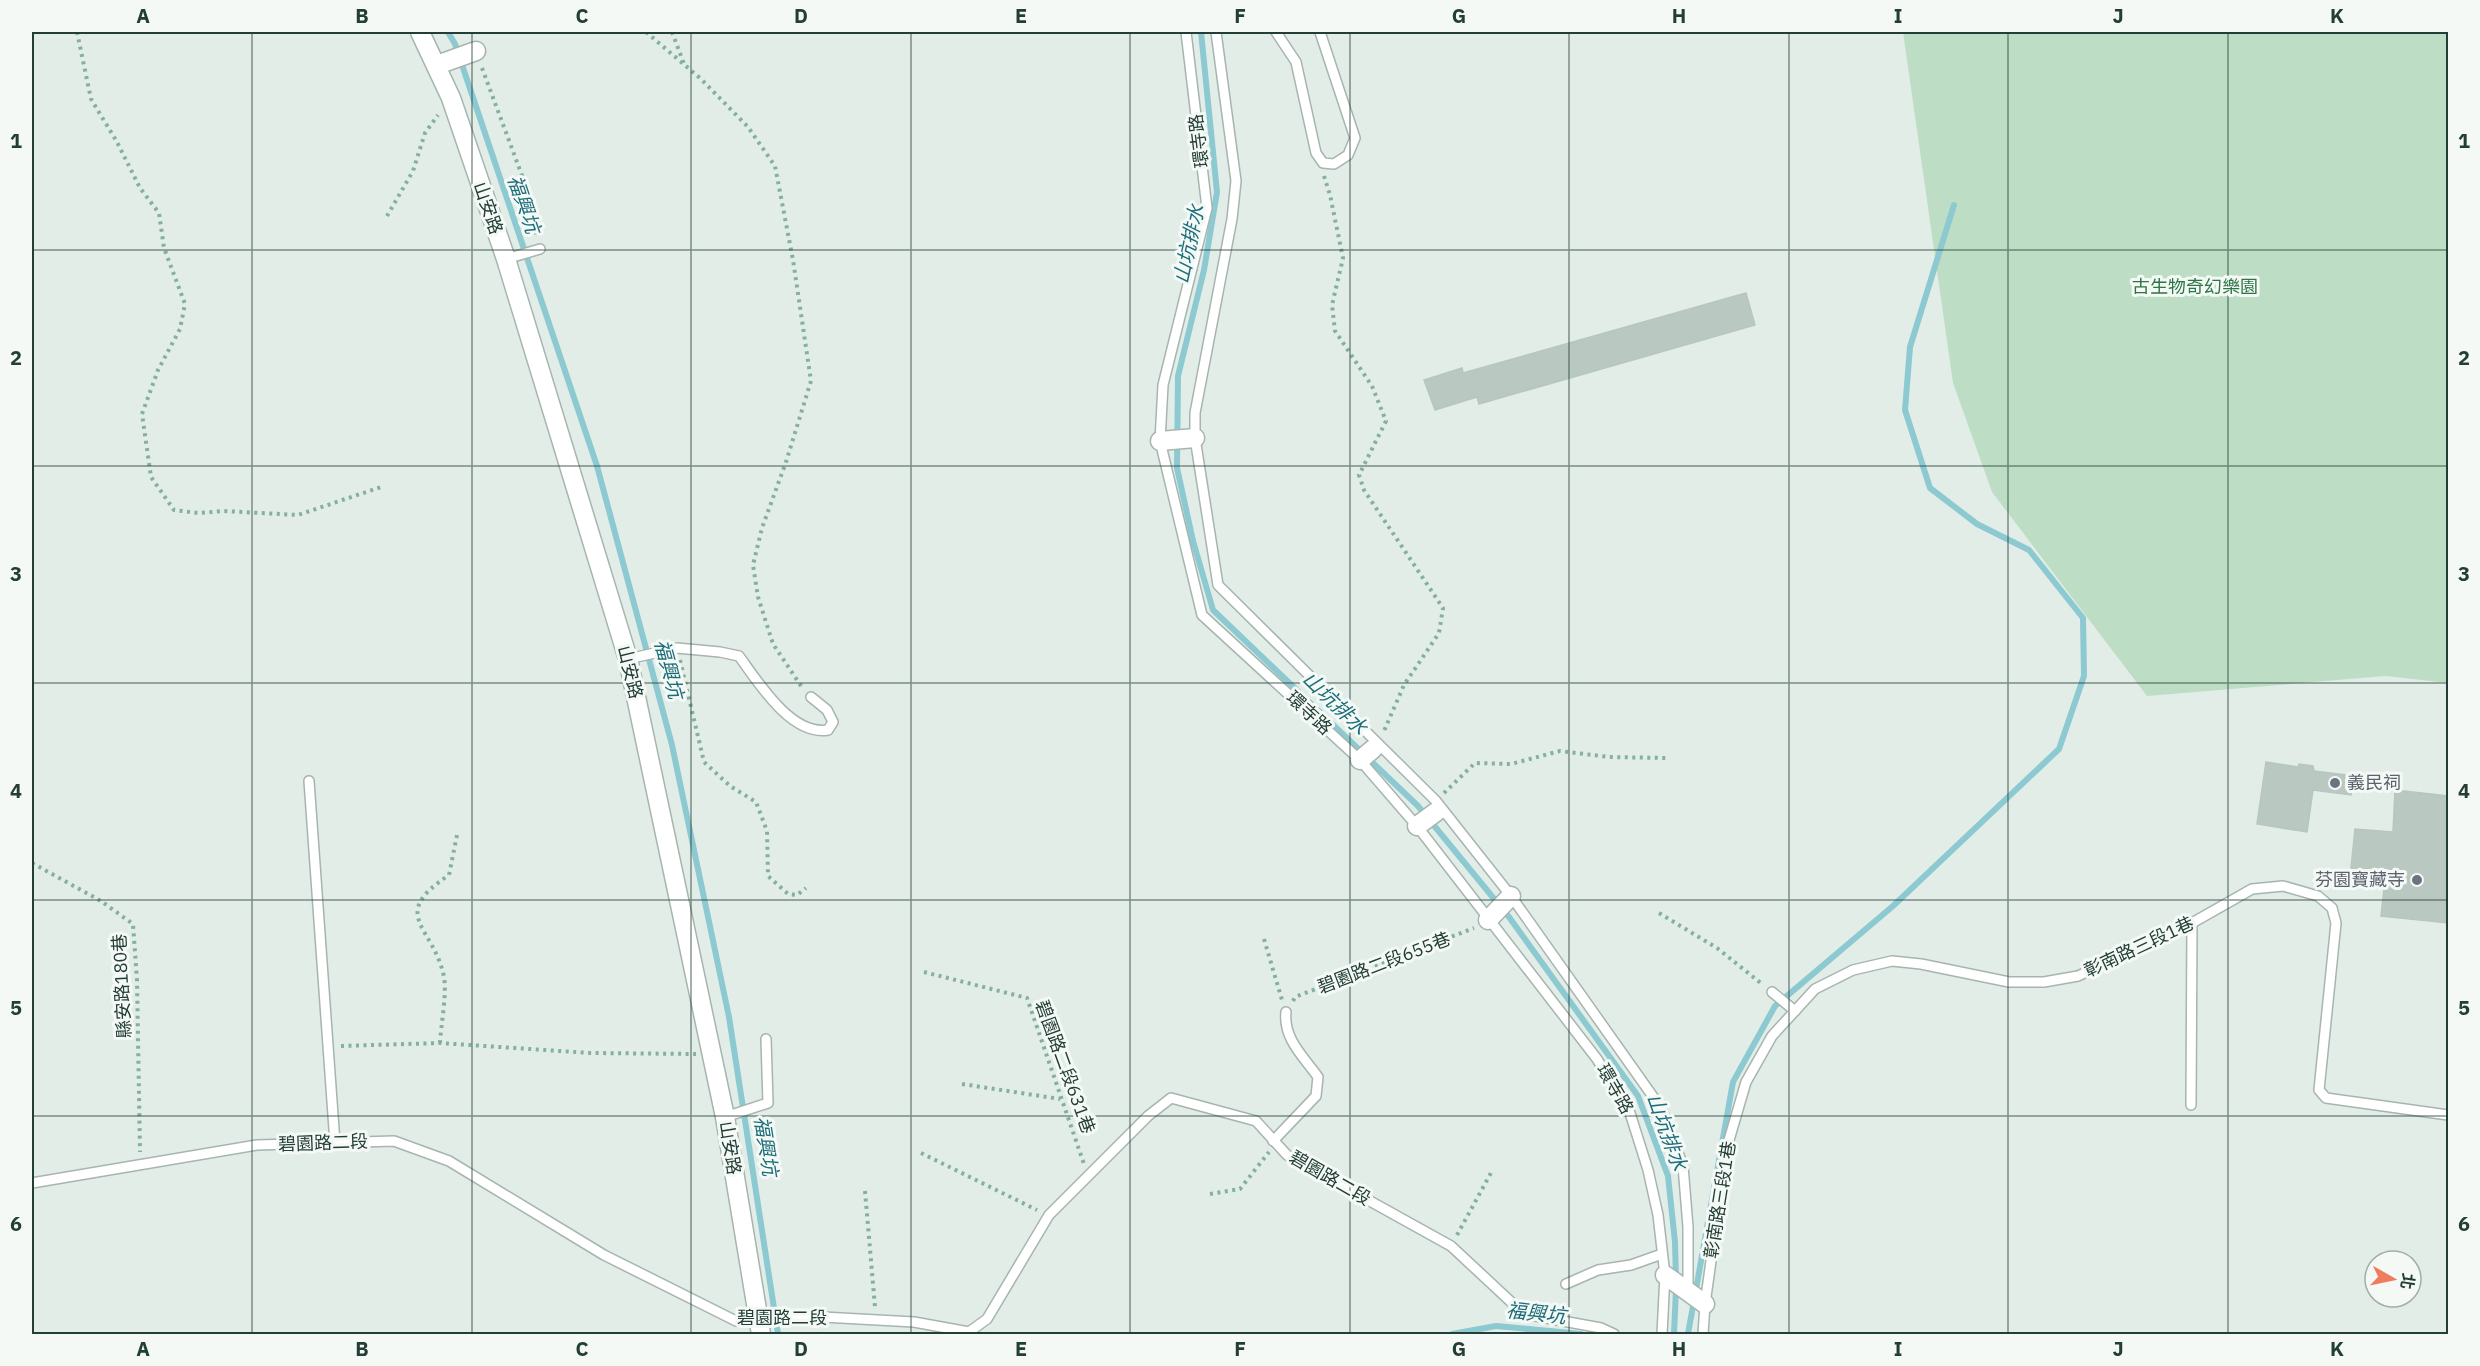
<svg xmlns="http://www.w3.org/2000/svg" width="2480" height="1366" font-family="'IBM Plex Sans','Noto Sans TC',sans-serif">
  <style>
    .green { fill: #bddec4 }
    .lines { fill: none; stroke-linecap: round; stroke-linejoin: round }
    .stream { stroke: #8cc9d1; stroke-width: 6 }
    .building { fill: #b9c8c1; stroke: #b6c7bf; stroke-width: 1.5 }
    .service-casing { stroke: #a6b5af; stroke-width: 12 }
    .minor-casing { stroke: #a6b5af; stroke-width: 21 }
    .path { stroke: #84b0a1; stroke-width: 4; stroke-dasharray: 3 4.5; stroke-linecap: butt }
    .service { stroke: #fff; stroke-width: 9 }
    .minor { stroke: #fff; stroke-width: 18 }
    .grid { fill: none; stroke: #233e36; stroke-width: 1.5; stroke-opacity: 0.55 }
    .worship-dot { fill: #6b7280; stroke: #f4f9f6; stroke-width: 2 }
    .labels { text-anchor: middle; stroke-width: 6; stroke-linejoin: round; paint-order: stroke }
    .street-label { font-size: 18px; fill: #233e36; stroke: #f4f9f6 }
    .park-label { font-size: 18px; fill: #2e7546; stroke: #f4f9f6 }
    .worship-label { font-size: 18px; fill: #5b616d; stroke: #f4f9f6; text-anchor: start }
    .water-label { font-size: 20px; font-style: italic; fill: #1e6e7a; stroke: #f4f9f6 }
    .neatline { fill: none; stroke: #233e36; stroke-width: 2 }
    .grid-label { font-size: 20px; text-anchor: middle; font-weight: bold; fill: #233e36 }
  </style>
  <rect width="100%" height="100%" fill="#e3ede8"/>
  <path class="green" d="M1903 32H2446L2448 36V683L2386 676 2147 696 1992 492 1953 383Z"/>
  <g class="lines">
    <g class="stream">
      <path d="M448 32 455 44 597 466 672 745 729 1017 778 1334"/>
      <path d="M1201 32 1217 192 1204 270 1178 376 1177 468 1193 541 1213 610 1418 806 1509 917 1638 1096 1668 1176 1675 1242 1676 1279"/>
      <path d="M1452 1334 1496 1326 1581 1334"/>
      <path d="M1674 1334 1676 1289"/>
      <path d="M1688 1334 1733 1082 1775 1006 1893 906 2059 749 2084 676 2083 618 2029 550 1977 524 1930 488 1905 410 1910 347 1954 205"/>
    </g>
  </g>
  <g class="building">
    <path d="M1746 293 1755 325 1479 404 1477 397 1435 410 1424 380 1462 368 1463 373Z"/>
    <path d="M2266 762 2298 767 2299 764 2313 766 2314 771 2354 776 2351 795 2313 790 2307 832 2257 824Z"/>
    <path d="M2395 790 2448 796V923L2381 916 2386 871 2351 868 2355 829 2393 832Z"/>
  </g>
  <g class="lines">
    <defs>
      <g id="service">
        <path d="M1186 32 1207 208 1163 385 1160 441 1202 615 1360 760 1417 826 1597 1059 1630 1113 1648 1170 1658 1215 1665 1275 1662 1334"/>
        <path d="M1216 32 1236 181 1232 219 1195 413V438L1218 585 1436 801 1511 896 1661 1108 1683 1166 1688 1227V1290"/>
        <path d="M1276 32 1296 62 1316 153 1323 163 1334 164 1348 155 1355 138 1320 32"/>
        <path d="M506 259 540 249"/>
        <path d="M628 659 677 648 720 652 739 656C758 682 791 736 828 730L833 722 827 710 811 697"/>
        <path d="M309 781 335 1143"/>
        <path d="M1772 992 1795 1011"/>
        <path d="M2191 1105 2192 923"/>
        <path d="M725 1117 768 1103 766 1039"/>
        <path d="M1273 1141 1316 1096 1318 1077C1304 1057 1283 1039 1286 1012"/>
        <path d="M32 1183 257 1145 394 1141 449 1161 604 1255 736 1321 786 1315 914 1322 969 1332 987 1319 1049 1215 1148 1116 1171 1098 1256 1121 1287 1155 1451 1246 1524 1314 1601 1328 1614 1334"/>
        <path d="M1566 1284 1598 1270 1631 1265 1662 1254"/>
        <path d="M1703 1334 1705 1304 1727 1147 1746 1082 1772 1036 1815 989 1853 970 1892 961 1921 964 2009 982H2044L2078 976 2192 923 2252 889 2283 886 2318 896 2332 908 2336 923 2319 1090 2326 1098 2448 1115"/>
      </g>
      <g id="minor">
        <path d="M420 32 451 98 506 259 628 659 725 1117 761 1334"/>
        <path d="M437 65 476 51"/>
        <path d="M1160 441 1195 438"/>
        <path d="M1360 760 1373 749"/>
        <path d="M1417 826 1436 812"/>
        <path d="M1488 920 1511 896"/>
        <path d="M1665 1275 1705 1304"/>
      </g>
    </defs>
    <use href="#service" class="service-casing"/>
    <use href="#minor" class="minor-casing"/>
    <g class="path">
      <path d="M77 32 91 99 117 142 140 188 159 213 164 248 185 304 180 329 158 370 142 414 151 477 174 510 198 513 224 511 298 515 384 486"/>
      <path d="M646 32 701 79 748 127 775 166 793 260 811 381 786 462 762 528 753 565 758 597 773 644 803 689"/>
      <path d="M672 32 684 64"/>
      <path d="M482 68 527 189 537 237"/>
      <path d="M1324 176 1330 195 1343 258 1332 305 1335 331 1372 386 1386 421 1359 475 1364 490 1443 608 1439 633 1404 685 1384 731"/>
      <path d="M387 216 413 171 425 133 438 115"/>
      <path d="M680 660 704 762 730 786 756 802 767 831 768 876 788 894 797 895 806 888"/>
      <path d="M1444 793 1475 763 1511 764 1560 751 1609 757 1667 758"/>
      <path d="M32 863 101 901 133 924 137 980 140 1152"/>
      <path d="M1659 913 1717 948 1762 984"/>
      <path d="M1264 939 1282 1000"/>
      <path d="M924 972 1027 998 1084 1164"/>
      <path d="M1293 1001 1295 997 1474 928"/>
      <path d="M440 1043C441 1024 447 994 444 977 434 926 387 916 449 875L457 835"/>
      <path d="M341 1046 440 1043 590 1053 696 1054"/>
      <path d="M962 1084 1060 1099"/>
      <path d="M921 1153 1037 1210"/>
      <path d="M865 1191 875 1307"/>
      <path d="M1210 1194 1240 1189 1269 1152"/>
      <path d="M1457 1235 1492 1171"/>
    </g>
    <use href="#service" class="service"/>
    <use href="#minor" class="minor"/>
  </g>
  <path class="grid" d="M252 32V1334M472 32V1334M691 32V1334M911 32V1334M1130 32V1334M1350 32V1334M1569 32V1334M1789 32V1334M2008 32V1334M2228 32V1334M32 250H2448M32 466H2448M32 683H2448M32 900H2448M32 1116H2448"/>
  <g class="worship-dot">
    <circle cx="2335" cy="783" r="6"/>
    <circle cx="2417" cy="880" r="6"/>
  </g>
  <g class="labels">
    <g class="street-label">
      <text transform="translate(1199 141) rotate(-97)" y="6">環寺路</text>
      <text transform="translate(488 208) rotate(71)" y="6">山安路</text>
      <text transform="translate(630 672) rotate(76)" y="6">山安路</text>
      <text transform="translate(1309 713) rotate(43)" y="6">環寺路</text>
      <text transform="translate(2139 947) rotate(-25)" y="6">彰南路三段1巷</text>
      <text transform="translate(1384 963) rotate(-21)" y="6">碧園路二段655巷</text>
      <text transform="translate(122 986) rotate(-93)" y="6">縣安路180巷</text>
      <text transform="translate(1065 1067) rotate(70)" y="6">碧園路二段631巷</text>
      <text transform="translate(1615 1089) rotate(60)" y="6">環寺路</text>
      <text transform="translate(323 1143) rotate(-2)" y="6">碧園路二段</text>
      <text transform="translate(730 1148) rotate(81)" y="6">山安路</text>
      <text transform="translate(1330 1178) rotate(30)" y="6">碧園路二段</text>
      <text transform="translate(1720 1200) rotate(-81)" y="6">彰南路三段1巷</text>
      <text x="782" y="1324">碧園路二段</text>
    </g>
    <g class="park-label">
      <text x="2195" y="293">古生物奇幻樂園</text>
    </g>
    <g class="worship-label">
      <text x="2347" y="789">義民祠</text>
      <text x="2405" y="886" text-anchor="end">芬園寶藏寺</text>
    </g>
    <g class="water-label">
      <text transform="translate(524 204) rotate(71)" y="7">福興坑</text>
      <text transform="translate(1189 244) rotate(-78)" y="7">山坑排水</text>
      <text transform="translate(669 669) rotate(75)" y="7">福興坑</text>
      <text transform="translate(1335 703) rotate(44)" y="7">山坑排水</text>
      <text transform="translate(1667 1132) rotate(70)" y="7">山坑排水</text>
      <text transform="translate(766 1146) rotate(81)" y="7">福興坑</text>
      <text transform="translate(1536 1313) rotate(6)" y="7">福興坑</text>
    </g>
  </g>
  <rect width="2480" height="1366" fill="none" stroke="#f4f9f6" stroke-width="66"/>
  <g transform="translate(2393 1279) rotate(99)"><circle r="28" fill="#f4f9f6" stroke="#a0aea9" stroke-width="1.5"/>
  <path d="M0-4.5L10 22L0 15L-10 22Z" fill="#f07c5e"/>
  <text y="-9" font-size="16" font-weight="bold" text-anchor="middle" fill="#233e36">北</text>
  </g>
  <rect x="33" y="33" width="2414" height="1300" class="neatline"/>
  <g class="grid-label">
    <text x="143" y="23">A</text>
    <text x="362" y="23">B</text>
    <text x="582" y="23">C</text>
    <text x="801" y="23">D</text>
    <text x="1021" y="23">E</text>
    <text x="1240" y="23">F</text>
    <text x="1459" y="23">G</text>
    <text x="1679" y="23">H</text>
    <text x="1898" y="23">I</text>
    <text x="2118" y="23">J</text>
    <text x="2337" y="23">K</text>
    <text x="16" y="148">1</text>
    <text x="2464" y="148">1</text>
    <text x="16" y="365">2</text>
    <text x="2464" y="365">2</text>
    <text x="16" y="581">3</text>
    <text x="2464" y="581">3</text>
    <text x="16" y="798">4</text>
    <text x="2464" y="798">4</text>
    <text x="16" y="1015">5</text>
    <text x="2464" y="1015">5</text>
    <text x="16" y="1231">6</text>
    <text x="2464" y="1231">6</text>
    <text x="143" y="1356">A</text>
    <text x="362" y="1356">B</text>
    <text x="582" y="1356">C</text>
    <text x="801" y="1356">D</text>
    <text x="1021" y="1356">E</text>
    <text x="1240" y="1356">F</text>
    <text x="1459" y="1356">G</text>
    <text x="1679" y="1356">H</text>
    <text x="1898" y="1356">I</text>
    <text x="2118" y="1356">J</text>
    <text x="2337" y="1356">K</text>
  </g>
</svg>
